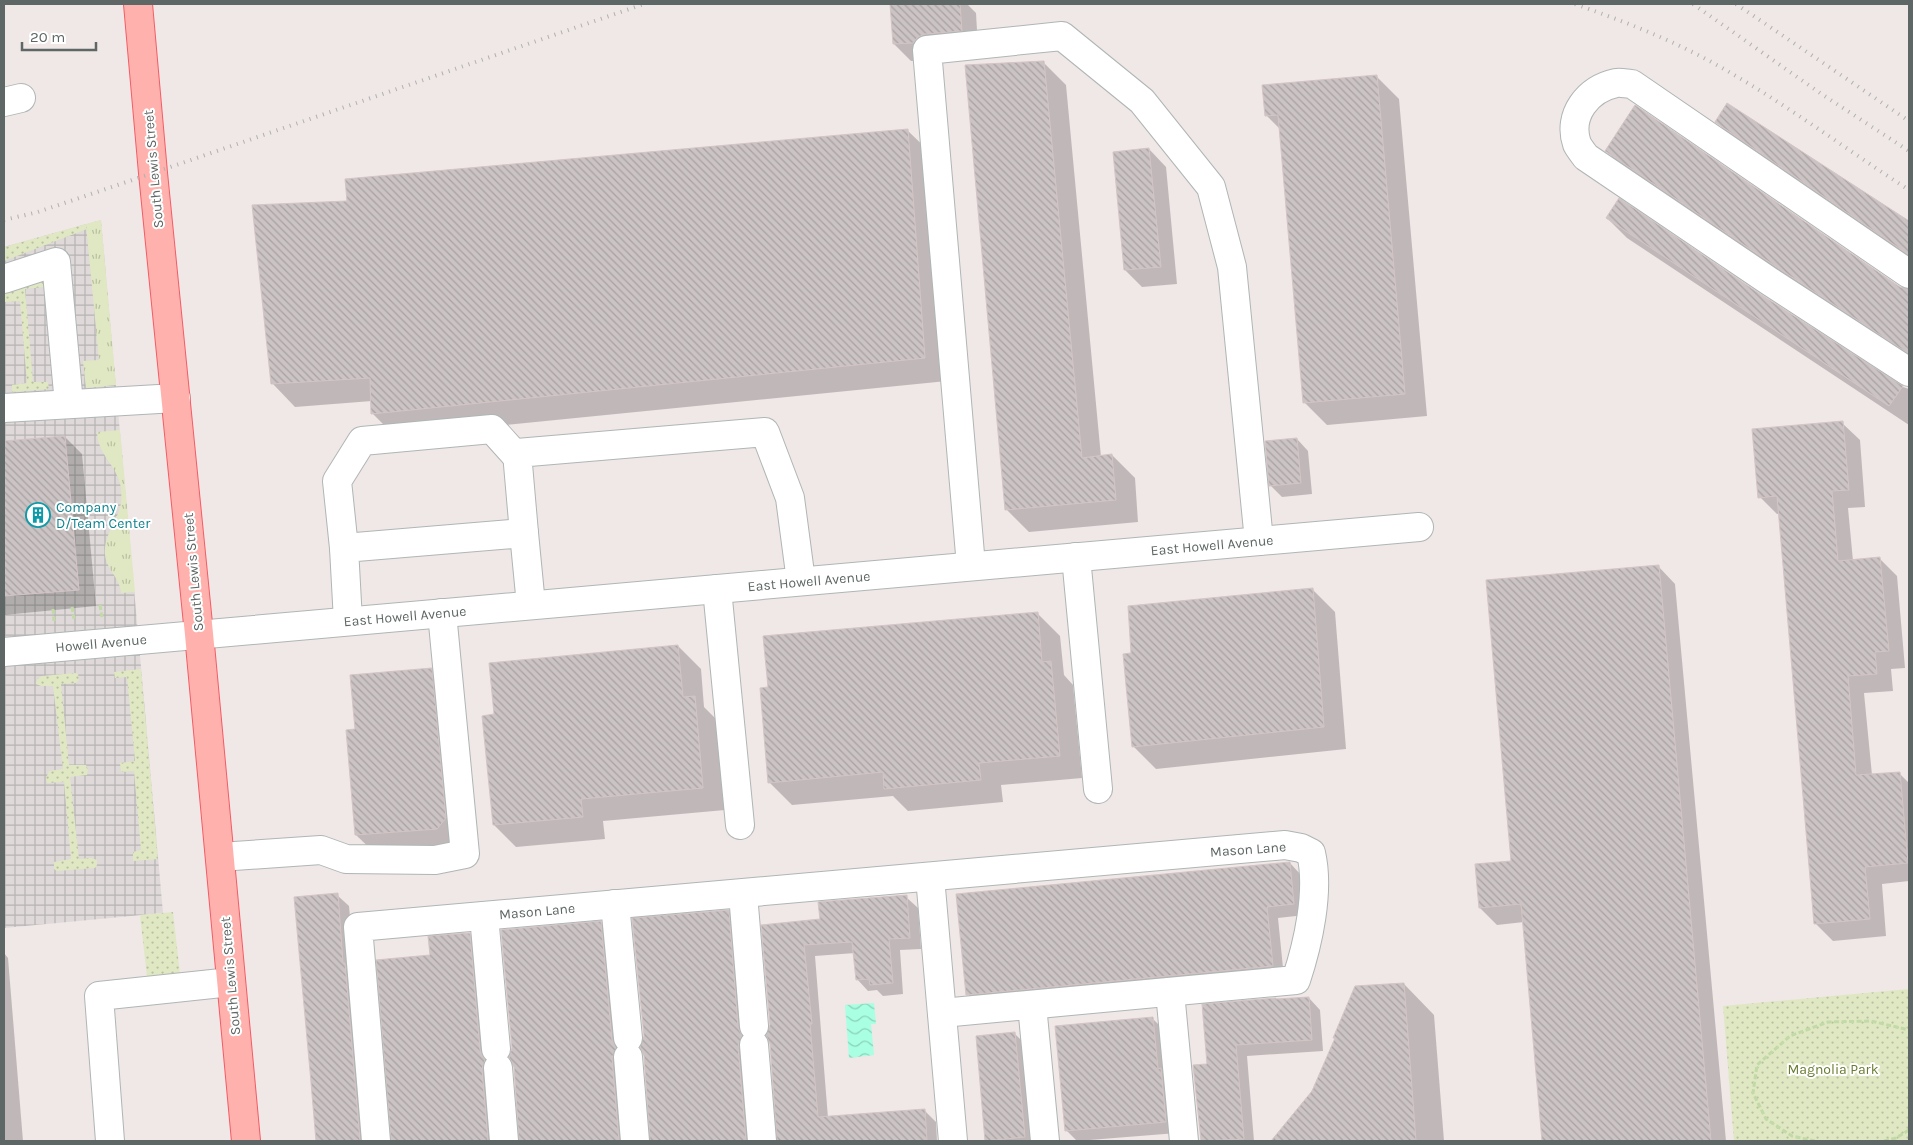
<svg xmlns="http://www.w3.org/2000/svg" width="1913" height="1145" font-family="Karla,sans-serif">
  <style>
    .industrial { fill: url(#industrial-grid) }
    .grass { fill: url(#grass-tufts) }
    .park { fill: url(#park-dots) }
    .water { fill: url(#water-waves) }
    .shadow { fill: #0003 }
    .building { fill: url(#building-back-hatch); stroke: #d5c4c6 }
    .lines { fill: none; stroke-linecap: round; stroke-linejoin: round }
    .minor-casing { stroke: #afb6b5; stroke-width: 30 }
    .major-casing { stroke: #f55b64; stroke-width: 30 }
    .path { stroke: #c1daa6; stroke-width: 3; stroke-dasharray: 5 2.5; stroke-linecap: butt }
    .minor { stroke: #fff; stroke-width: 28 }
    .major { stroke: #ffb2ad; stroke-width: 28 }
    .rail { stroke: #afb1b0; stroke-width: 4; stroke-dasharray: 1 6; stroke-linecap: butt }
    .labels { text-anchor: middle; stroke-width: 4; stroke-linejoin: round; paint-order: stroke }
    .street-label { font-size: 14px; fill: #5e6765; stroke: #fff }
    .culture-label { font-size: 14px; fill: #0d838f; stroke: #fff; text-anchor: start }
    .park-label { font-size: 14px; fill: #687b30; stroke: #fff }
  </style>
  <defs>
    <pattern id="industrial-grid" width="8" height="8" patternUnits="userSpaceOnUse" patternTransform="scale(1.25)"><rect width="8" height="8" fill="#dfd9d9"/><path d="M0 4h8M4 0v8" fill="none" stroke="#b8b4b4"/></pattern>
    <pattern id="grass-tufts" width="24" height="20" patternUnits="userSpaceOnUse" patternTransform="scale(1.25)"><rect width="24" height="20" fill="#e0e8c3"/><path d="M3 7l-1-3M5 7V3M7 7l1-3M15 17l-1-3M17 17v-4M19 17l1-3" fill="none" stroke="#b9c0a2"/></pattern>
    <pattern id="park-dots" width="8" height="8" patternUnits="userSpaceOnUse" patternTransform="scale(1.25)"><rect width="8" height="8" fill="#e0e8c3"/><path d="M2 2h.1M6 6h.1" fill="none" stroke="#b9c0a2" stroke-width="1.8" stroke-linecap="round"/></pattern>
    <pattern id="water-waves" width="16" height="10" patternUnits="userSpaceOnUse" patternTransform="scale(1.25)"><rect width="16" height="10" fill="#a8ffe1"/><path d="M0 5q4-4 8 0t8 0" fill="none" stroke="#8cd2ba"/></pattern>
    <pattern id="building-back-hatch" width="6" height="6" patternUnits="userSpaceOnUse" patternTransform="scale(1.25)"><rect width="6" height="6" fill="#cbc3c4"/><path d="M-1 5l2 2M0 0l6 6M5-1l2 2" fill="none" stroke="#a8a2a3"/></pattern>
  </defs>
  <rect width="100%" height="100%" fill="#f0e7e7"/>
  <path class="industrial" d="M101 220 163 913 4 928V247Z"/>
  <g class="grass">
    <path d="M101 220 116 385 86 388 83 361 99 360 86 224Z"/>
    <path d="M120 430 135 592 121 593C120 578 107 570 105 555 103 535 118 521 121 503 122 499 121 492 121 488 118 466 98 456 97 432Z"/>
  </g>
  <g class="park">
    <path d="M86 224 87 229 4 261V247Z"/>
    <path d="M43 276 44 287 25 289 33 382H48L49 389 12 392V385L27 383 20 301 4 302V289Z"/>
    <path d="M141 669 158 859 133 861V852L141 850 134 771 121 772 120 763 135 761 127 677 115 678 114 672Z"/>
    <path d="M75 673 78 674 79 680 76 683 61 684 69 765H86L88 770 87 775 70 777 79 859 91 858 97 860V865L95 868 57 871 54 869V862L71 859 64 782 47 783 46 778 49 771 63 769 53 686H41L36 684 37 679 42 676Z"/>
    <path d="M173 912 180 974 147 977 140 915Z"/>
    <path d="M1909 989V1141H1734L1723 1006Z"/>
  </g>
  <path class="water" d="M874 1003 876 1024H871L874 1055 849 1058 845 1005Z"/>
  <g class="shadow">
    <path d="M891 4H967L976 13 978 48 930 60 911 61 894 44Z"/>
    <path d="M1043 62 1066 85 1101 457 1112 455 1135 478 1138 522 1029 532 1007 510Z"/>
    <path d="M1376 76 1399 99 1427 416 1327 425 1304 402 1281 130 1266 115Z"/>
    <path d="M1728 105 1909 222V260L1736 142 1717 122Z"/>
    <path d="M908 131 931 153 947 381 395 436 373 414 372 401 295 407 273 384 349 202Z"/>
    <path d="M1149 149 1166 167 1177 284 1142 287 1125 270Z"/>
    <path d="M1606 151 1900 288 1909 291V359L1626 170Z"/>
    <path d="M1607 218 1760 295 1900 386 1909 389V425L1627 238Z"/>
    <path d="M1842 423 1860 440 1865 507 1848 508 1853 561 1880 559 1897 576 1905 668 1891 669 1893 691 1864 693 1872 775 1899 773 1909 783V881L1882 884 1886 936 1833 941 1815 923 1780 514H1777L1760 497Z"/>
    <path d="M65 437 82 454 96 606 4 615V443Z"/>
    <path d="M1297 439 1308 451 1312 494 1282 497 1270 485Z"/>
    <path d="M1658 566 1675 584 1726 1141H1544L1524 922 1497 925 1480 908 1513 862Z"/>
    <path d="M1312 589 1335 612 1346 749 1156 769 1133 746 1132 655Z"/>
    <path d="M1037 613 1060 636 1064 675 1073 685 1082 778 1001 785 1003 802 908 811 893 796 792 805 769 782V688Z"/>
    <path d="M678 646 701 669 704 707 717 720 725 810 603 821 605 839 516 847 494 825 496 715Z"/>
    <path d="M431 670 454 692 468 841 379 857 356 835V730Z"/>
    <path d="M1290 863 1301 875 1305 915 1278 918 1284 978 979 1006 968 994Z"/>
    <path d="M337 895 349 906 370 1141H317L296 898Z"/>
    <path d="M906 897 918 908 921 949 900 950 903 994 883 996 877 990 868 991 857 979 855 953 815 956 828 1118 924 1110 936 1122 937 1141H779L763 926 821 920Z"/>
    <path d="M728 911 740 923 756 1141H652Z"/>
    <path d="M600 922 612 934 629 1141H521Z"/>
    <path d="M469 934 481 946 498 1141H393L431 956Z"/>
    <path d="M4 953 8 958 23 1141H4Z"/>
    <path d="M1404 984 1434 1015 1444 1141H1273Z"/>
    <path d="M1309 998 1320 1010 1323 1051 1247 1056 1254 1141H1202L1194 1066 1208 1065 1277 1000Z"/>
    <path d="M1152 1018 1164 1030 1177 1133 1077 1141 1066 1130Z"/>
    <path d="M1015 1034 1026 1045 1035 1141H988L977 1037Z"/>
  </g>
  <g class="building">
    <path d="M890 4H960L962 31 925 34 918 37 913 43 893 44Z"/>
    <path d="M1044 61 1082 458 1112 454 1116 500 1005 510 965 65Z"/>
    <path d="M1377 75 1405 394 1303 403 1278 115 1265 116 1262 85Z"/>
    <path d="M1727 103 1909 221V255L1715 122Z"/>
    <path d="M1635 105 1900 287 1909 289V354L1778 268 1605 151Z"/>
    <path d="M908 129 925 358 371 414 370 378 271 384 252 205 347 201 345 179Z"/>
    <path d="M1149 148 1161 267 1124 270 1113 152Z"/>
    <path d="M1619 198 1760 294 1903 386 1889 406 1606 218Z"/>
    <path d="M1843 421 1849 490 1832 491 1838 561 1880 557 1889 651 1875 652 1877 674 1848 676 1856 775 1900 772 1908 863 1865 867 1870 919 1814 924 1777 496 1758 498 1752 429Z"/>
    <path d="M65 436 79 590 4 596V441Z"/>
    <path d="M1297 438 1301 483 1269 486 1265 441Z"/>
    <path d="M1659 565 1711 1141H1542L1521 904 1479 908 1475 864 1511 861 1486 580Z"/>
    <path d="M1313 588 1324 727 1132 747 1123 654 1131 653 1128 606Z"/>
    <path d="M1038 612 1042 662 1051 661 1060 756 979 763 981 780 884 789 883 772 768 783 760 688 768 687 763 636Z"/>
    <path d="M678 645 683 697 695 696 703 788 581 799 583 817 493 825 482 716 494 714 489 663Z"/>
    <path d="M432 668 446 818 437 829 355 835 346 730 355 729 350 675Z"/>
    <path d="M1290 862 1294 904 1267 907 1273 966 966 995 956 894Z"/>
    <path d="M338 893 343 963H345L360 1141H316L310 1071 294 897Z"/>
    <path d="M907 895 910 938 889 939 893 983 870 985 869 979 856 980 852 942 804 945 812 1024H810L818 1117 925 1109 927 1141H777L770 1044 766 1035 770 1025 761 925 820 919 818 902Z"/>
    <path d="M729 910 738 1027 742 1036 738 1046 746 1141H650L644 1056 640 1047 644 1036 632 918Z"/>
    <path d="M601 921 612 1040 616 1048 612 1058 619 1141H519L514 1067 509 1057 512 1048 501 930Z"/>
    <path d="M470 933 480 1050 485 1060 482 1069 488 1141H391L376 960 430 955 428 936Z"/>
    <path d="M1404 983 1416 1141H1271L1312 1091 1335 1038H1333L1355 986Z"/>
    <path d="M1309 997 1312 1040 1236 1045 1244 1139 1201 1141 1193 1065 1207 1064 1202 1004 1276 998V999Z"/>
    <path d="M1153 1017 1158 1069 1161 1068 1166 1122 1065 1131 1055 1026Z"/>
    <path d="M1015 1032 1025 1137 985 1141 976 1036Z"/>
  </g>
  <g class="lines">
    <defs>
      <g id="minor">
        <path d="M4 102 21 98"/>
        <path d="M1909 274 1632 84C1627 84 1621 82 1616 83 1588 89 1567 115 1577 144 1579 148 1583 153 1586 157L1769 281 1909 372"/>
        <path d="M4 279 56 262 69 404"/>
        <path d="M4 408 176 398"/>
        <path d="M524 533 517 453 765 432 790 498 801 581"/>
        <path d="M344 548 337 481 362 441 492 429 518 458"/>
        <path d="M1076 557 1098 789"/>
        <path d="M971 566 927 50 1062 36 1142 101 1211 187 1232 267 1259 541"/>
        <path d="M717 589 740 825"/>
        <path d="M348 621 344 548 524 533 531 605"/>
        <path d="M4 652 1419 527"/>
        <path d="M220 857 321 850 346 859 435 860 465 854 442 613"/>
        <path d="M930 877 953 1141"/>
        <path d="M743 894 754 1026"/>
        <path d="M615 904 628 1038"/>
        <path d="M484 916 496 1049"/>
        <path d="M1170 992 1184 1141"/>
        <path d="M1032 1005 1045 1141"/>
        <path d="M754 1045 762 1141"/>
        <path d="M628 1057 635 1141"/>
        <path d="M498 1068 504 1141"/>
        <path d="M110 1141 99 996 231 982"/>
        <path d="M376 1141 358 927 1285 845 1301 848 1311 853C1320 891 1308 944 1296 980L942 1013"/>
      </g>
      <path id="major" d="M138 4 153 173 199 634 246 1141"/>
    </defs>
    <use href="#minor" class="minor-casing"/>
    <use href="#major" class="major-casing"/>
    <g class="path">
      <path d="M100 605 102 617"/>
      <path d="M72 607 74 619"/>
      <path d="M53 609 54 621"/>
      <path d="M1815 1141 1792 1136 1766 1119 1753 1093 1757 1065 1790 1036 1828 1022 1871 1021 1909 1030"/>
      <path d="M1884 1141 1896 1138 1909 1130"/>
    </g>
    <use href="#minor" class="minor"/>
    <use href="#major" class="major"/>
    <g class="rail">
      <path d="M1575 4C1623 21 1670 39 1715 64 1782 101 1844 148 1909 190"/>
      <path d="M1693 4 1820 93 1909 151"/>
      <path d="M1736 4 1909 121"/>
      <path d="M4 220 38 212 153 173 644 4"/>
    </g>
  </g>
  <defs>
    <symbol id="building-ring" viewBox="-11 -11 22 22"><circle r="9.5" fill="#fff" stroke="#0f9aa8" stroke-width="1.5"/><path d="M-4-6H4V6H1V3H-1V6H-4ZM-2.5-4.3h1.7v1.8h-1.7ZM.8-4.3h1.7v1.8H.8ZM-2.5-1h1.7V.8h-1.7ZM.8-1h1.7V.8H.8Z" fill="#0f9aa8"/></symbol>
  </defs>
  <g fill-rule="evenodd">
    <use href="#building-ring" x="24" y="501" width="28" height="28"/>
  </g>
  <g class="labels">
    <g class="street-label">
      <text transform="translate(153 169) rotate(-95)" y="5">South Lewis Street</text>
      <text transform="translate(1212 545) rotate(-5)" y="5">East Howell Avenue</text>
      <text transform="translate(193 572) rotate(-95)" y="5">South Lewis Street</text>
      <text transform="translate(809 581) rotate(-5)" y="5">East Howell Avenue</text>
      <text transform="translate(405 616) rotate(-5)" y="5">East Howell Avenue</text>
      <text transform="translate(101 643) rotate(-5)" y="5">Howell Avenue</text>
      <text transform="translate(1248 849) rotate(-4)" y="5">Mason Lane</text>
      <text transform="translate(537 911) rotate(-5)" y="5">Mason Lane</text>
      <text transform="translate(230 976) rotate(-95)" y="5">South Lewis Street</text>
    </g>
    <g class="culture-label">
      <text x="56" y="512">Company<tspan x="56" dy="16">D/Team Center</tspan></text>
    </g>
    <g class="park-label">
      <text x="1833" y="1074">Magnolia Park</text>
    </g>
  </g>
  <rect width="1913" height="1145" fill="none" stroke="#5e6765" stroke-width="10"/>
  <path d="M22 42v8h74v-8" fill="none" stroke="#5e6765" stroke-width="2.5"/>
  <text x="30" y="42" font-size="15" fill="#5e6765" stroke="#ffffff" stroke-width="4" paint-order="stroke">20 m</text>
</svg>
